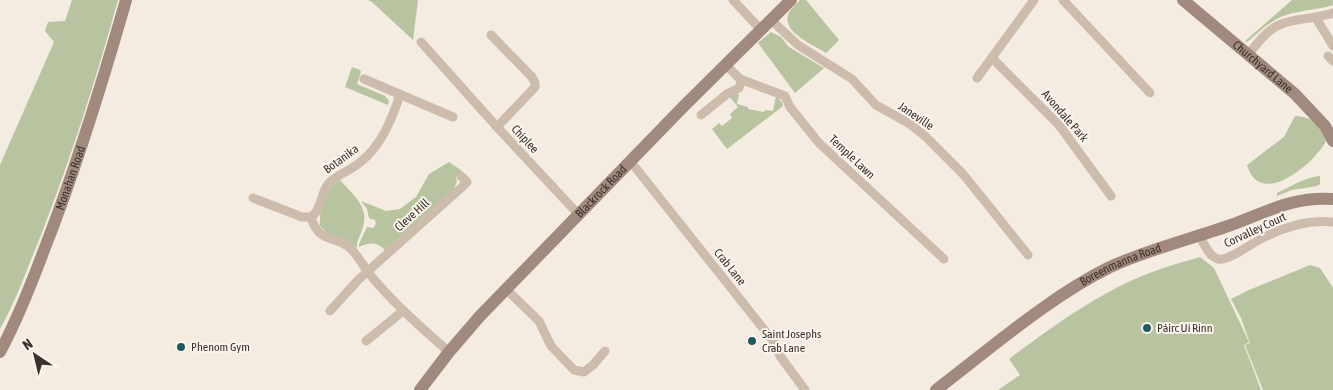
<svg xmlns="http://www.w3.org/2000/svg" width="1333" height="390" font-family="'Asap Condensed',sans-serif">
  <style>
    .green { fill: #b8c4a0 }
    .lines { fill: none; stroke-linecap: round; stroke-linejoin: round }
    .street { stroke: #cdbbac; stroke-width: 9 }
    .secondary { stroke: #a18a7d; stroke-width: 12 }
    .poi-dot { fill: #1f5a5e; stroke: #fbf5ee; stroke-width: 2 }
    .labels { text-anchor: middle; stroke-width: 4; stroke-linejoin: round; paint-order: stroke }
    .street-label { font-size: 12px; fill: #3b302b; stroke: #fbf5ee }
    .poi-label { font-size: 12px; fill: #3b302b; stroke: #fbf5ee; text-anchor: start }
  </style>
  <rect width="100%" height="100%" fill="#f4ebe1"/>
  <g class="green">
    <path d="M72 0H118C96 79 71 158 41 235 28 266 17 299 0 329V165L54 42 45 31 48 22 65 21Z"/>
    <path d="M368 0H418L413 40 372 2Z"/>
    <path d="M800 0H806L839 40 826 53C815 46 782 32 788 15 790 9 796 5 800 0Z"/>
    <path d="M1292 0H1333V5C1315 11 1291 10 1275 20 1264 26 1256 35 1247 42L1245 41Z"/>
    <path d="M771 32 781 37 789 47 824 68 795 93 758 43Z"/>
    <path d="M352 67 360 70 361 72 357 84 385 96 389 101 388 105 345 87Z"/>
    <path d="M739 94 737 104 748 107V109L764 112 765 110 773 111 776 96 782 102 783 106 727 149 712 129 719 123 722 126 732 118 730 114 738 107 729 96Z"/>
    <path d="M1295 116C1314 117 1318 124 1326 140L1325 143C1312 165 1260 209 1247 165L1284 137Z"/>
    <path d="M449 162 462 171 456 177 457 181 454 189 385 250C376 241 369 243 359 247V244L367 227 373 228 376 224 375 220 369 218 367 209 361 201 386 211 400 209 416 197 429 174Z"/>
    <path d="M1320 176V184L1317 186 1292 190 1277 196V193C1290 187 1305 177 1320 176Z"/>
    <path d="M340 180C354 196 371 208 362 230 360 237 356 241 357 248L328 234 320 226C319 209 325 189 340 180Z"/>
    <path d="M1200 257 1214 268 1249 342 1244 345 1261 390H998L1020 375 1009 359C1040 336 1072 312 1107 293 1136 276 1168 266 1200 257Z"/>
    <path d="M1310 265 1320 268 1333 288V390H1263L1245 345 1250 343 1241 318 1231 299 1249 290Z"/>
  </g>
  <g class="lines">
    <g class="street">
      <path d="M733 0 761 30"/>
      <path d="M1063 0 1150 93"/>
      <path d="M1316 18 1333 46"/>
      <path d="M771 20 798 45 852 79 876 105 910 124 926 137 963 174 1028 255"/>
      <path d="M491 35 532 77 535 83V87L497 127 579 215"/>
      <path d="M421 42 497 127"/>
      <path d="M1248 55C1255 46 1262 36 1272 29 1289 17 1314 20 1333 13"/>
      <path d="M1328 56 1333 61"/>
      <path d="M992 58 1059 125 1111 196"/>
      <path d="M726 65 740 79 785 96 790 107 819 143 944 259"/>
      <path d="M977 78 1034 0"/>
      <path d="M364 79 453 117"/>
      <path d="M701 115 727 94 739 88 742 80"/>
      <path d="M631 162 774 342 780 356 805 390"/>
      <path d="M253 198 302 217H311C319 245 335 234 351 249 361 259 367 273 377 283 399 308 424 330 449 352"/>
      <path d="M311 217C322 210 320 193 329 183 337 175 349 171 358 164 381 147 391 121 400 95"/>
      <path d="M1199 235C1203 242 1209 257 1218 259 1229 261 1249 245 1259 240 1281 228 1308 219 1333 222"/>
      <path d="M506 289 539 321 551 346 574 370 584 372 593 365 605 351"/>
      <path d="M330 311 359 279 461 188 467 182 461 176"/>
      <path d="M366 341 403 311"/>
    </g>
    <g class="secondary">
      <path id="s1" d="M1183 0 1295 94 1325 126 1333 141"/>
      <path id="s2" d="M0 352C17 320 31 285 44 250 76 169 102 84 126 0"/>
      <path id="s3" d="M420 390 449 352 480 316 683 107 791 0"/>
      <path id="s4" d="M936 390C990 349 1049 297 1110 267 1149 249 1191 239 1231 225 1267 212 1293 196 1333 199"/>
    </g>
  </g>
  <g class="poi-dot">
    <circle cx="1147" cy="328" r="5"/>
    <circle cx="752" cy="341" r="5"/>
    <circle cx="181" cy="347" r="5"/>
  </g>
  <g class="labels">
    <g class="street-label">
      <text dy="4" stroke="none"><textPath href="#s1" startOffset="104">Churchyard Lane</textPath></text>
      <text transform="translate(916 116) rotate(34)" y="4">Janeville</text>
      <text transform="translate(1065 116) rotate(49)" y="4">Avondale Park</text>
      <text transform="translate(525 139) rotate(47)" y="4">Chiplee</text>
      <text transform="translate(852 157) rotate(43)" y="4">Temple Lawn</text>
      <text transform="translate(341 159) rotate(-36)" y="4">Botanika</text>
      <text dy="4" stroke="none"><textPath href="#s2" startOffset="188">Monahan Road</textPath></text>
      <text dy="4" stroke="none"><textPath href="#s3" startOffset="269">Blackrock Road</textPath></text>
      <text transform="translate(412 215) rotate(-42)" y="4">Cleve Hill</text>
      <text transform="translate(1255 230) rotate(-25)" y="4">Corvalley Court</text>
      <text dy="4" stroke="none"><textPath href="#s4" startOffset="224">Boreenmanna Road</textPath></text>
      <text transform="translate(730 267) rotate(51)" y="4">Crab Lane</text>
    </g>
    <g class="poi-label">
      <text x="1157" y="332">Páirc Uí Rinn</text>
      <text x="762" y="338">Saint Josephs<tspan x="762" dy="14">Crab Lane</tspan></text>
      <text x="191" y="351">Phenom Gym</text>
    </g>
  </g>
  <g transform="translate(35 355) rotate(325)" stroke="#fbf5ee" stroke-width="4" paint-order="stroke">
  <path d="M0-4L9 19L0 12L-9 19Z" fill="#3b302b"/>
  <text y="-8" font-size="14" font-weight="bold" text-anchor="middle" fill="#3b302b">N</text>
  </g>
</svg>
